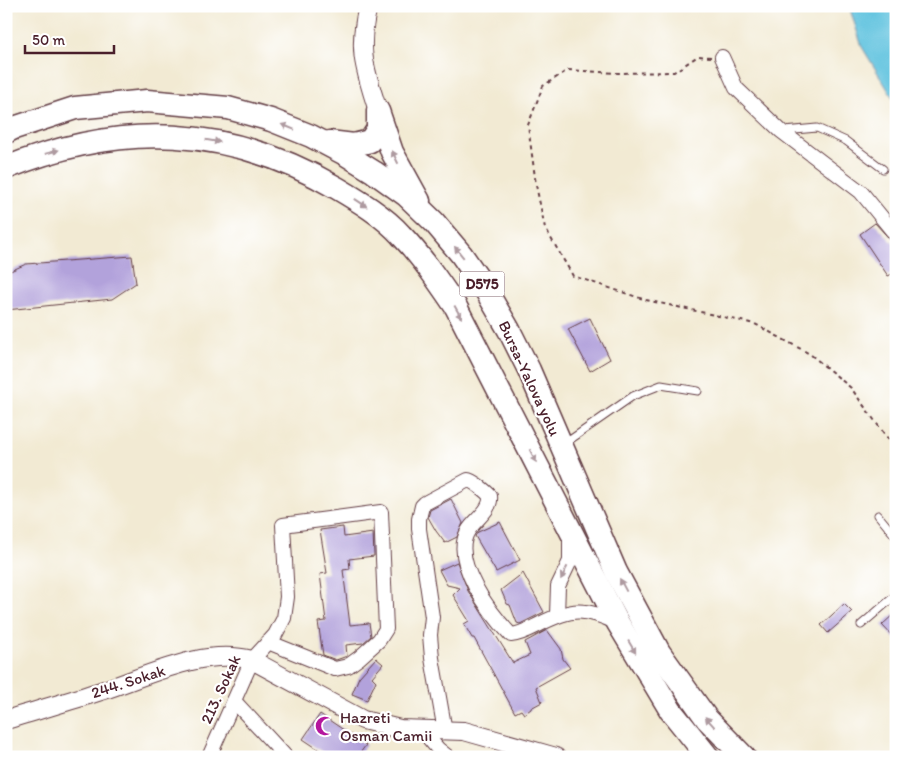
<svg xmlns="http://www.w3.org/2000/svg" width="902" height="763" font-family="Itim,sans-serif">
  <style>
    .water { fill: #61c3df; stroke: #567185 }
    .building { fill: #b2a2db }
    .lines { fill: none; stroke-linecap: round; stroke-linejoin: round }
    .service-casing { stroke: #633d44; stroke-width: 9 }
    .minor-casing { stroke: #633d44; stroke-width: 16 }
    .tertiary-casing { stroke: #633d44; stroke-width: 20 }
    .trunk-casing { stroke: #633d44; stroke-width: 25 }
    .path { stroke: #633d44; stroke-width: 2; stroke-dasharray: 4 4; stroke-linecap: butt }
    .service { stroke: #fff; stroke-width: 7 }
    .minor { stroke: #fff; stroke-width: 14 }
    .tertiary { stroke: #fff; stroke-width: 18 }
    .trunk { stroke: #fff; stroke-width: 22 }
    .oneway { fill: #ae9aa0 }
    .labels { text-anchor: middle; stroke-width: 4.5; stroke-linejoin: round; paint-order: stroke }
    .shield { fill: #fff; stroke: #80626b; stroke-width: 1 }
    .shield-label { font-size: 15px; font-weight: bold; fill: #4a1f2b }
    .street-label { font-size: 16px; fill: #4a1f2b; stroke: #fff }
    .poi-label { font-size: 16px; fill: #4a1f2b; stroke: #fff; text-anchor: start }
  </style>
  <rect width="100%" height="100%" fill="#fff"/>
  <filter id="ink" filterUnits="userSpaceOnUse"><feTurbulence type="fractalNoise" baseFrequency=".02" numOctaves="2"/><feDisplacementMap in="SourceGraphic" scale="10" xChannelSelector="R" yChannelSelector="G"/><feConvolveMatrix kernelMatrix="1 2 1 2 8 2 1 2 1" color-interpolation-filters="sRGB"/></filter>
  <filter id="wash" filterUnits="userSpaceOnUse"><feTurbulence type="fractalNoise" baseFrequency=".0096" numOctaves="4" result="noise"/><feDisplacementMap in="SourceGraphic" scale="20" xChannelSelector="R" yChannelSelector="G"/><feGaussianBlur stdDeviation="1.12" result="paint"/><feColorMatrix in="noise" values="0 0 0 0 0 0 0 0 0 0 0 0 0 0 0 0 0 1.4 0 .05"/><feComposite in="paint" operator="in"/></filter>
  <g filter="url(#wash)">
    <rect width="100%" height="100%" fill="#f2ead3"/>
    <path class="water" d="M849 6H896V103L862 47Z"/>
    <g id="blocks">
      <g class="building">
        <path d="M875 223 896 246V272L888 276 860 234Z"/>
        <path d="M132 256 136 283 112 299 6 310V273L26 264Z"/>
        <path d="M590 318 610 359 590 371 568 329Z"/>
        <path d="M451 499 463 523 457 537 445 543 436 531 428 517 430 510Z"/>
        <path d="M500 522 520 560 496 572 475 536 478 532Z"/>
        <path d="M343 527 344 537 373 533 374 556 349 559 350 569 343 570 350 625 369 623 371 636 363 643 346 645 347 656 336 660 323 655 318 622 326 621 320 574 327 573 320 530Z"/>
        <path d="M457 562 468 591 513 663 530 655 525 642 547 630 561 649 563 659 570 668 536 687 542 702 531 708V709L524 714 521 710 515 713 474 638H472L464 624 469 621 453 595 460 588 447 585 439 570Z"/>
        <path d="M523 573 544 612 520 624 517 623 510 605 507 604 501 590Z"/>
        <path d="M844 604 852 612 828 633 821 625Z"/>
        <path d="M896 612V640L882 625Z"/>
        <path d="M376 658 383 664 372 677 376 681 367 700 352 694 359 677Z"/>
        <path d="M320 714 366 745 357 757H330L303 739Z"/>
      </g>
    </g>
  </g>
  <g filter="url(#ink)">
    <use href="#blocks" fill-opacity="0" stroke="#633d44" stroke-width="1"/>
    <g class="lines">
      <defs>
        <g id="service">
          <path d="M784 131 817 128 846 141 883 169"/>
          <path d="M564 444 633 396 661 385 698 391"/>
          <path d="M878 515 896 537"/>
          <path d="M861 625 896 595"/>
        </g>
        <g id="minor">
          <path d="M722 57 736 88 781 131 861 192 896 235"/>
          <path d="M557 615 558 586 570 561V537"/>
          <path d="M234 701 286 757"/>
          <path d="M422 730 438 749 448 757"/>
          <path d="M445 731 432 658 430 635 432 617 419 529V519L422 506 425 503 468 480C472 480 487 492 490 496 492 510 475 519 468 531 450 561 491 614 511 635 522 634 530 629 540 624 571 608 585 607 617 623"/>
          <path d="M209 757 252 660 275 635 284 618 287 597 283 525 381 512 386 629 379 640 359 658 348 666 335 669 268 642"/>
        </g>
        <g id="tertiary">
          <path d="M368 6C357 51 365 69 378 111"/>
          <path d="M6 720C38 710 70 701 101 691 148 676 203 647 252 660L363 720 400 729 464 731 556 757"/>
        </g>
        <g id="trunk">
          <path d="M6 132 14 128 75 108 147 101 228 108 271 120 311 136 345 154 374 172 406 195 434 222 461 254 484 287 509 330 529 370 616 572 659 652 707 719 744 757"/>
          <path d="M329 142 354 145 370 141 378 129V111L392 152 419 201"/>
          <path d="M6 168C121 121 229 125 337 188 359 201 384 216 401 235 422 257 439 282 456 307L618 623 671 711 708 757"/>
        </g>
      </defs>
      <use href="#service" class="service-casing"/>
      <use href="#minor" class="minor-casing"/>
      <use href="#tertiary" class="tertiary-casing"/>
      <use href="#trunk" class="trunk-casing"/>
      <path class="path" d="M711 57 698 56 674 72 618 73 568 70 543 86 528 125 536 185 545 228 573 276 646 300 755 324 810 354 851 388 896 450"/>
      <use href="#service" class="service"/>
      <use href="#minor" class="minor"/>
      <use href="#tertiary" class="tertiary"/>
      <use href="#trunk" class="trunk"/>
    </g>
    <defs><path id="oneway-solid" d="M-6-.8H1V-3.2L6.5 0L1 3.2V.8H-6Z" transform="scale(1.25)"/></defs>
    <g class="oneway">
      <use href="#oneway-solid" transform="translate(288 127) rotate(-158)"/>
      <use href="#oneway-solid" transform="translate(213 141) rotate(9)"/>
      <use href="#oneway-solid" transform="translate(52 152) rotate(-16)"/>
      <use href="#oneway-solid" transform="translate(395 157) rotate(-116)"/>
      <use href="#oneway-solid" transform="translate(361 203) rotate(34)"/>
      <use href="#oneway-solid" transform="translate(459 252) rotate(-129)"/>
      <use href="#oneway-solid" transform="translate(458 312) rotate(61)"/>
      <use href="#oneway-solid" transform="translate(533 456) rotate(63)"/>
      <use href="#oneway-solid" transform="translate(564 573) rotate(117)"/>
      <use href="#oneway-solid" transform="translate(623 585) rotate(-118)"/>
      <use href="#oneway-solid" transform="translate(632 647) rotate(59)"/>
      <use href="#oneway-solid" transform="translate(710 722) rotate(-132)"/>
    </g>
  </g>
  <defs>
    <symbol id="mosque-bare" viewBox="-9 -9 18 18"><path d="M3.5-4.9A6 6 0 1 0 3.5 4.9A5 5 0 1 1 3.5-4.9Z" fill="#b5179e" stroke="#fff" stroke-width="2.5" paint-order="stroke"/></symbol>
  </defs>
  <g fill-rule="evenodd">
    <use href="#mosque-bare" x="311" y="712" width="28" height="28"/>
  </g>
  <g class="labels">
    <rect class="shield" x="459.5" y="271.5" width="45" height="25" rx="4"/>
    <g class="shield-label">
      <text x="482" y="289">D575</text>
    </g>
    <g class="street-label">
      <text transform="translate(530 378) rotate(65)" y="6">Bursa-Yalova yolu</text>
      <text transform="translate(128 681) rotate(-18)" y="6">244. Sokak</text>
      <text transform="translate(220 689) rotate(-65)" y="6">213. Sokak</text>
    </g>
    <g class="poi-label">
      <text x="340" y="723">Hazreti<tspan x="340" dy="18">Osman Camii</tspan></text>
    </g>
  </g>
  <rect width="902" height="763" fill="none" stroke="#fff" stroke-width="25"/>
  <path d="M25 45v8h89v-8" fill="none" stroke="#4a1f2b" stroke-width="2.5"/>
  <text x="32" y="45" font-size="15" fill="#4a1f2b" stroke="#ffffff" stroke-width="4" paint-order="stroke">50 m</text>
</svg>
